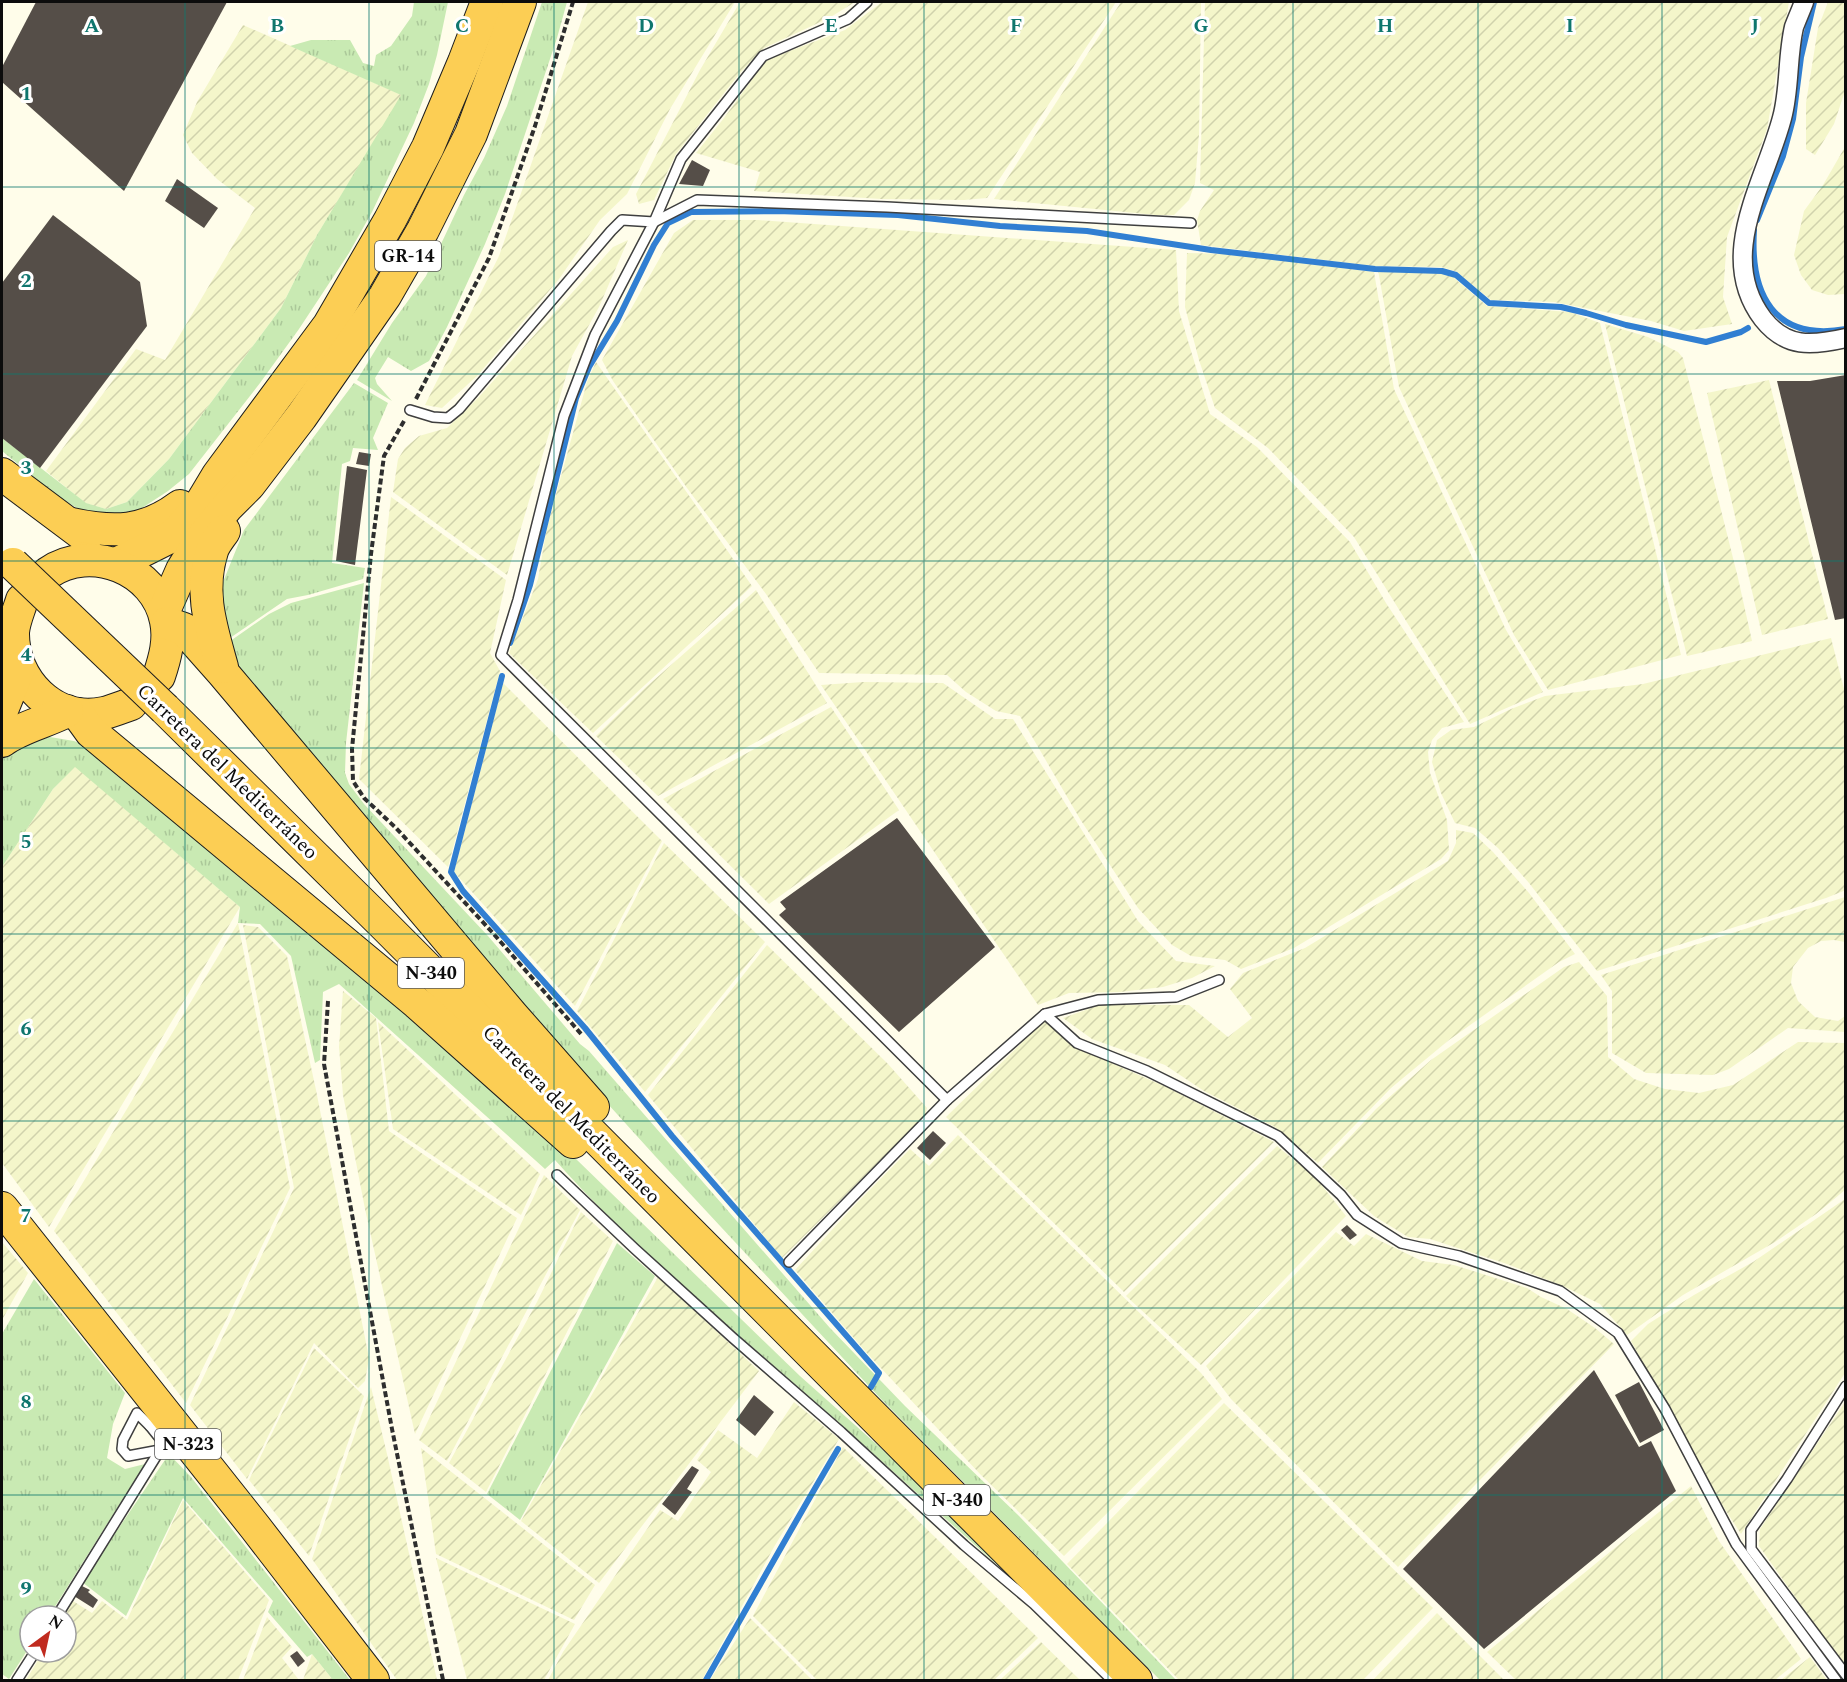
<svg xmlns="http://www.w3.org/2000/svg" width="1847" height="1682" font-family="Spectral,serif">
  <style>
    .farmland { fill: url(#farmland-furrows) }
    .grass { fill: url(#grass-tufts) }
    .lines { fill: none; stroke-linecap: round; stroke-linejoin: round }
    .stream { stroke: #317fd2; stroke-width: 6 }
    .building { fill: #554e48 }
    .service-casing { stroke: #3f3f3f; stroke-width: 12 }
    .minor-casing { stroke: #3f3f3f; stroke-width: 21 }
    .trunk-casing { stroke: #1d1d1d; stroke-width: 34 }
    .path { stroke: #2e2e2e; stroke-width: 4; stroke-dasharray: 6 3; stroke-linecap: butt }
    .service { stroke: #fff; stroke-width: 9 }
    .minor { stroke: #fff; stroke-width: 18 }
    .trunk { stroke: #fcce54; stroke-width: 32 }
    .trunk-bridge-casing { stroke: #1d1d1d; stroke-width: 34; stroke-linecap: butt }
    .trunk-bridge { stroke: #fcce54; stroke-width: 32 }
    .grid { fill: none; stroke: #0f766e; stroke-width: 1.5; stroke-opacity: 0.55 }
    .labels { text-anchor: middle; stroke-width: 6; stroke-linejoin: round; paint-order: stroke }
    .shield { fill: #fff; stroke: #555; stroke-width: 1.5 }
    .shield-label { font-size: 18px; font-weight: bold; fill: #0c0c0c }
    .street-label { font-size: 20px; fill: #0c0c0c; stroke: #fff }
    .grid-label { font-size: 20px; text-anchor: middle; font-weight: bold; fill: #0f766e; stroke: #fff; stroke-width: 6; stroke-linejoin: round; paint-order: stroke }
  </style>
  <defs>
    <pattern id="farmland-furrows" width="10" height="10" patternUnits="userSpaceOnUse" patternTransform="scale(1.5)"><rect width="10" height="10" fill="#f4f6ca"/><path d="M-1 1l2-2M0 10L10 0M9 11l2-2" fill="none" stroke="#d0d2ac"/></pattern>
    <pattern id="grass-tufts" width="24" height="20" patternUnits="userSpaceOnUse" patternTransform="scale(1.5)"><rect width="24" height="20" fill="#c9eab3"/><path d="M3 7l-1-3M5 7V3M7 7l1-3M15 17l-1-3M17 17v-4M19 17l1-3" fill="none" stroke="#abc899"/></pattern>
  </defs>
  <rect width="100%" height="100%" fill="#fffdea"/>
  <g class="farmland">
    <path d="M588 2H735L670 109 627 194 600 220 559 279 478 375 442 408 425 405 499 256Z"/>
    <path d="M740 2H855L829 18 764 48 740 73 676 154 654 200 639 204 636 194 700 70Z"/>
    <path d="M882 2H1116L987 198 964 200 881 199 754 191 760 172 696 153 724 118 766 60 845 30Z"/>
    <path d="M1121 2H1201L1199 135 1195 183 1189 200 1174 215H1156L994 199Z"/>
    <path d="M1205 2H1789L1767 129 1727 237 1723 297 1732 324 1684 331 1651 321 1554 302 1491 300 1455 271 1441 267 1373 266 1201 245 1197 220 1200 211 1214 190 1200 183Z"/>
    <path d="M1828 2H1845V91L1834 124 1815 155 1806 149V103L1818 28Z"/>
    <path d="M243 25 402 95 317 235 281 308 169 459 127 502 106 509 85 503 46 471 136 349 165 360 255 208 217 179 192 153 183 135 197 102Z"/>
    <path d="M1845 147V294L1828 295 1812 290 1801 275 1794 255 1804 211 1823 185Z"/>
    <path d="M693 220H758L1176 250 1179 311 1210 414 1257 447 1350 542 1386 603 1464 722 1442 728 1432 740 1428 752 1430 773 1447 820 1449 850 1441 859 1294 948 1241 969 1225 960 1191 956 1172 945 1138 908 1080 819 1020 716 996 711 966 692 947 675 819 673 766 594 687 488 613 381 602 360 674 233Z"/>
    <path d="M628 240 599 307 572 356 507 575 393 492 398 459 405 448 419 436 447 428 478 398 613 247Z"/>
    <path d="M1187 253 1233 254 1374 272 1394 389 1506 630 1543 692 1470 724 1354 537 1268 448 1215 408 1199 360 1185 307Z"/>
    <path d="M1378 270 1436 271 1453 277 1487 306 1570 312 1600 323 1681 655 1548 690 1514 635 1399 387Z"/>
    <path d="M1605 324 1648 337 1678 352 1683 358 1738 578 1752 641 1687 656Z"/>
    <path d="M596 362 752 586 593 733 509 653 538 579 547 527 587 382Z"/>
    <path d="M1769 380 1828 619 1762 635 1707 393Z"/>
    <path d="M391 497 506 580 490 653 500 671 448 867 359 779Z"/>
    <path d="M756 590 827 703 658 796 596 736 645 688Z"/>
    <path d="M1831 638 1845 693 1846 890 1826 898 1597 971 1529 883 1498 848 1475 828 1455 823 1441 793 1432 762 1437 740 1451 730 1474 727 1511 709 1545 696 1643 684Z"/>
    <path d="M863 682 943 683 995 719H1013L1138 921 1176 961 1215 966 1192 978 1163 987 1120 992 1069 993 1038 1005 821 685Z"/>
    <path d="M503 683 662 841 575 1006 454 872Z"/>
    <path d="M831 707 899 810 769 904 663 799Z"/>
    <path d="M75 766 240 907 49 1227 2 1163V867L53 789Z"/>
    <path d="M1456 830 1473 833 1493 852 1529 893 1575 954 1559 962 1449 1040 1391 1088 1318 1163 1275 1127 1204 1091 1165 1065 1092 1039 1063 1018 1100 1005H1189L1228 1037 1252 1018 1230 989 1243 973 1305 948 1448 861 1456 843Z"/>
    <path d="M664 843 765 942 645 1092 577 1011Z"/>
    <path d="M1845 897V942L1834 940 1821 941 1808 948 1793 967 1791 983 1798 1001 1815 1017 1838 1021 1845 1016V1032L1788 1028 1729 1069 1713 1075 1646 1073 1612 1053V991L1601 975Z"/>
    <path d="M238 923 290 1188 186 1403 54 1231Z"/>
    <path d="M243 925 258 927 287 956 316 1090 369 1358 365 1381 358 1388 314 1343 247 1479 190 1405 294 1188Z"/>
    <path d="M767 945 888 1064 927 1108 925 1116 782 1258 648 1095Z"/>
    <path d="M1579 962 1607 996 1608 1057 1634 1079 1665 1089 1699 1093 1733 1085 1798 1042 1845 1043V1190L1816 1214 1775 1242 1683 1295 1627 1335 1600 1304 1563 1286 1507 1264 1430 1239 1408 1237 1374 1216 1322 1167 1376 1109 1431 1060 1564 967Z"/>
    <path d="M343 991 376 1018 389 1131 517 1218 415 1434 365 1209 343 1095 339 1047Z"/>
    <path d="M1045 1020 1077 1048 1164 1086 1274 1142 1124 1292 946 1117Z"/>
    <path d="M378 1022 540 1174 521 1215 393 1129Z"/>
    <path d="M958 1135 1201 1373 1222 1399 1064 1556 980 1474 866 1352 795 1270 854 1206 910 1149 929 1166Z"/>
    <path d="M1277 1146 1316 1178 1346 1216 1201 1365 1126 1296Z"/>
    <path d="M544 1175 580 1210 447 1461 419 1440Z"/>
    <path d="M1845 1199V1373L1741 1534 1715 1494 1631 1341 1648 1324 1694 1295 1753 1262Z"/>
    <path d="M581 1212 613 1241 486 1492 449 1463 537 1302Z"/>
    <path d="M1336 1232 1354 1246 1366 1234 1422 1261 1454 1265 1527 1288 1541 1297 1567 1309 1595 1328 1614 1344 1475 1485 1398 1567 1231 1399 1206 1366Z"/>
    <path d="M2 1242 28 1273 2 1320Z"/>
    <path d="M658 1277 759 1371 599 1583 521 1521Z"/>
    <path d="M314 1348 364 1396 309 1556 249 1480Z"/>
    <path d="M371 1387 387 1454 437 1680H397L312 1559Z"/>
    <path d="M794 1402 839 1439 774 1547 702 1680H548L563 1652 660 1510 678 1521 711 1472 697 1460 718 1430 757 1458Z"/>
    <path d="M1845 1402V1667L1759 1546 1760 1529Z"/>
    <path d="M1224 1403 1433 1608 1363 1680H1179L1067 1564Z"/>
    <path d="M843 1447 1038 1638 994 1680H817L753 1616Z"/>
    <path d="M421 1448 595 1585 574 1620 436 1554Z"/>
    <path d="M1691 1486 1719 1541 1801 1659 1775 1680H1516L1487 1652Z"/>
    <path d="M183 1500 269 1600 238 1680H26L43 1652H66V1616H64L73 1601 92 1613 102 1601 127 1620Z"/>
    <path d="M436 1558 575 1624 544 1680H467Z"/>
    <path d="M1437 1613 1504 1680H1373Z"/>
    <path d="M267 1617 292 1647 282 1658 299 1680H243Z"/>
    <path d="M750 1618 812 1680H710Z"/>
    <path d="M1041 1642 1080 1680H1000Z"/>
    <path d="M312 1654 333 1680H303Z"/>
    <path d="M1810 1657 1827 1680H1781Z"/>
  </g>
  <g class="grass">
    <path d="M414 2H448L437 55 429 84 414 123 372 212 349 253 299 329 260 383 189 474 168 491 142 508 117 516 80 510 56 495 2 451V438L86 503 106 509 127 502 169 459 281 308 317 235 401 95 290 46 311 40H350L363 63 374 66 376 55 391 46 412 16Z"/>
    <path d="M542 2H567L557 38 505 194 485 244 447 327 429 361 411 371 388 357 375 378 377 384 392 401 357 380 392 323 426 276 464 195 484 158 507 106Z"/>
    <path d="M354 383 388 403 373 438 378 450 353 448 350 461 342 464 332 563 365 568 363 579 308 595 287 599 227 640 221 587 244 530Z"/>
    <path d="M364 583 346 743 345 773 349 784 364 804 488 936 580 1044 589 1051 830 1328 905 1406 1019 1516 1176 1680H1160L880 1398 655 1156 569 1061 235 674 226 644 269 614 291 603Z"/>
    <path d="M44 736 74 741 92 748 544 1128 800 1376 892 1458 1032 1596C962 1534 892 1470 822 1408 731 1327 636 1251 555 1160L545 1169 339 984 323 992 320 1060 315 1063 291 956 260 924 238 923 240 907 75 767 53 789 2 867V755Z"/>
    <path d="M617 1243 655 1276 520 1520 487 1494Z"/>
    <path d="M34 1279 125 1393 113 1424 107 1458 125 1469 145 1464 49 1616H30V1646L9 1679 2 1674V1334Z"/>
    <path d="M169 1454 191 1477 350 1680H333L312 1654 307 1657 268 1612 273 1601 183 1498 126 1616 82 1582Z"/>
  </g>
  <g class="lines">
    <g class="stream">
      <path d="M1757 220 1783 156 1793 119 1801 57 1814 2"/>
      <path d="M1754 230C1750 293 1773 342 1846 329"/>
      <path d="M510 643 530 585 576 398 589 367 617 321 654 245 668 223 691 212 777 211 898 215 1000 226 1087 231 1211 250 1375 269 1442 271 1456 275 1489 303 1561 307 1586 313 1626 325 1706 342 1741 332 1748 328"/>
      <path d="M502 676 451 872 463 891 585 1028 672 1136 879 1373 871 1387"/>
      <path d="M706 1680C750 1603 793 1525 838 1449"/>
    </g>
  </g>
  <g class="building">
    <path d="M36 2H227L124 191 2 82V67Z"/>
    <path d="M692 160 710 170 703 186 679 184Z"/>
    <path d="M177 179 218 208 204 228 165 201Z"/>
    <path d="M53 215 140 282 147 326 40 468 2 438V283Z"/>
    <path d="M1846 375V618L1835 620 1777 381H1810Z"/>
    <path d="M359 452 371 454 369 466 356 464Z"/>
    <path d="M347 466 367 470 355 565 336 561Z"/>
    <path d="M897 818 995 947 899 1032 779 915 786 909 780 902Z"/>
    <path d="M933 1131 946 1143 930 1160 917 1148Z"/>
    <path d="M1347 1225 1357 1235 1350 1240 1341 1230Z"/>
    <path d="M1594 1370 1639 1447 1651 1441 1676 1491 1484 1649 1403 1569Z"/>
    <path d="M1639 1382 1664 1430 1640 1443 1615 1395Z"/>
    <path d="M754 1395 774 1412 755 1436 736 1420Z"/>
    <path d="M692 1466 699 1470 687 1489 692 1492 675 1515 662 1504Z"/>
    <path d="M80 1585 90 1590 88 1592 98 1600 93 1608 74 1596Z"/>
    <path d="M297 1651 305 1661 298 1667 290 1656Z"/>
  </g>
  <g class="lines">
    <defs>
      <g id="service">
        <path d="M654 222 697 200 887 207 1191 223"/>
        <path d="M654 222 681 159 763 56 848 19 867 2"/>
        <path d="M410 410 433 417 448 418 459 409 611 231 622 220 654 222 595 335 564 416 518 600 501 655 947 1100"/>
        <path d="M1045 1014 1077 1043 1147 1071 1278 1136 1341 1195 1357 1215 1401 1243 1459 1256 1560 1291 1618 1333 1665 1409 1736 1544 1836 1680"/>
        <path d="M557 1175 635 1249 733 1338 841 1432 964 1545 1034 1604 1112 1680"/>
        <path d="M789 1262 947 1100 1045 1014 1098 1000 1176 997 1219 980"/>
        <path d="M1846 1386 1787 1479 1751 1530V1549L1846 1675"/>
        <path d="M150 1426 137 1413 123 1440 122 1449 128 1456 160 1450"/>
        <path d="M57 1616 160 1450 162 1441 150 1426 160 1416"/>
        <path d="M17 1680 35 1652"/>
      </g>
      <path id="minor" d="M1804 2C1801 10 1797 19 1794 27 1787 57 1790 89 1782 118 1765 183 1715 256 1763 319 1786 348 1811 346 1846 338"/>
      <g id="trunk">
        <path d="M2 474 86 537"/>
        <path d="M71 524C114 533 144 533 180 506"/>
        <path d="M116 564 172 536 180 529 200 505 218 475 329 325 390 220 428 147 464 62 487 2"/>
        <path d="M48 573C91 543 156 569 166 621 170 640 165 658 159 676"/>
        <path d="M22 600C19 610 14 621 13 632 12 680 54 724 104 713 113 711 122 707 131 704"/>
        <path d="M164 611 182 570 201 539 227 507 249 485 301 417 385 296 423 230 471 134 520 2"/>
        <path d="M167 623 184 629 223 673 512 1015 593 1107"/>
        <path d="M222 667C211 627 199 592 212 551 214 544 220 537 224 531"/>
        <path d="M165 709 384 925 1136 1680"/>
        <path d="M2 710 19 668"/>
        <path d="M78 714 91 732 417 1003 573 1142"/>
        <path d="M2 741C21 727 46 722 67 711"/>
        <path d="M2 1208 255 1527 373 1680"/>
      </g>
    </defs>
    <use href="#service" class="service-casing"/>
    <use href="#minor" class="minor-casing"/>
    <use href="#trunk" class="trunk-casing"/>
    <g class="path">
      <path d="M416 399 489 258 535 126 573 2"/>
      <path d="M404 421 384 456 371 554 352 749 353 781 364 798 396 828 492 932 582 1035"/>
      <path d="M328 1001 324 1064 392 1429 443 1680"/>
    </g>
    <use href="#service" class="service"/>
    <use href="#minor" class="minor"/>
    <use href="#trunk" class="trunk"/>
    <defs>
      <path id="trunk-bridge" d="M13 564 165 709"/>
    </defs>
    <use href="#trunk-bridge" class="trunk-bridge-casing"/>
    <use href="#trunk-bridge" class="trunk-bridge"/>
  </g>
  <path class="grid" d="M185 2V1680M369 2V1680M554 2V1680M739 2V1680M924 2V1680M1108 2V1680M1293 2V1680M1478 2V1680M1662 2V1680M2 187H1846M2 374H1846M2 561H1846M2 748H1846M2 934H1846M2 1121H1846M2 1308H1846M2 1495H1846"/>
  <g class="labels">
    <g class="shield">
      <rect x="375" y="241" width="66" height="30" rx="4.5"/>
      <rect x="398" y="958" width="66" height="30" rx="4.5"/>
      <rect x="155" y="1429" width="66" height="30" rx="4.5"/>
      <rect x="924" y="1485" width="66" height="30" rx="4.5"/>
    </g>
    <g class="shield-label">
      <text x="408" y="262">GR-14</text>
      <text x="431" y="979">N-340</text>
      <text x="188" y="1450">N-323</text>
      <text x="957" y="1506">N-340</text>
    </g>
    <g class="street-label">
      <text transform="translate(228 771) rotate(44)" y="7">Carretera del Mediterráneo</text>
      <text transform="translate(572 1114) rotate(45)" y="7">Carretera del Mediterráneo</text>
    </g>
  </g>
  <g class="grid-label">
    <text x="92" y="32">A</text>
    <text x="277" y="32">B</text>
    <text x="462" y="32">C</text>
    <text x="646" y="32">D</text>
    <text x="831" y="32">E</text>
    <text x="1016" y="32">F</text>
    <text x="1201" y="32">G</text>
    <text x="1385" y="32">H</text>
    <text x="1570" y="32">I</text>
    <text x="1755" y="32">J</text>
    <text x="26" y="100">1</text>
    <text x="26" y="287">2</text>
    <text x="26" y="474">3</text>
    <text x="26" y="661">4</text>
    <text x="26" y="848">5</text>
    <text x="26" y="1035">6</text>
    <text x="26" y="1222">7</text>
    <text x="26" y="1408">8</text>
    <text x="26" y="1595">9</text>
  </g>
  <rect width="1847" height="1682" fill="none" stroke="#0c0c0c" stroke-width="6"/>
  <g transform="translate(48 1634) rotate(33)"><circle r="28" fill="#ffffff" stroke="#9e9e9e" stroke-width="1.5"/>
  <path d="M0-4.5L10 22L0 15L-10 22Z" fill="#c02b1f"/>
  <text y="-9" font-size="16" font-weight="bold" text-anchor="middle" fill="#0c0c0c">N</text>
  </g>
</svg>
